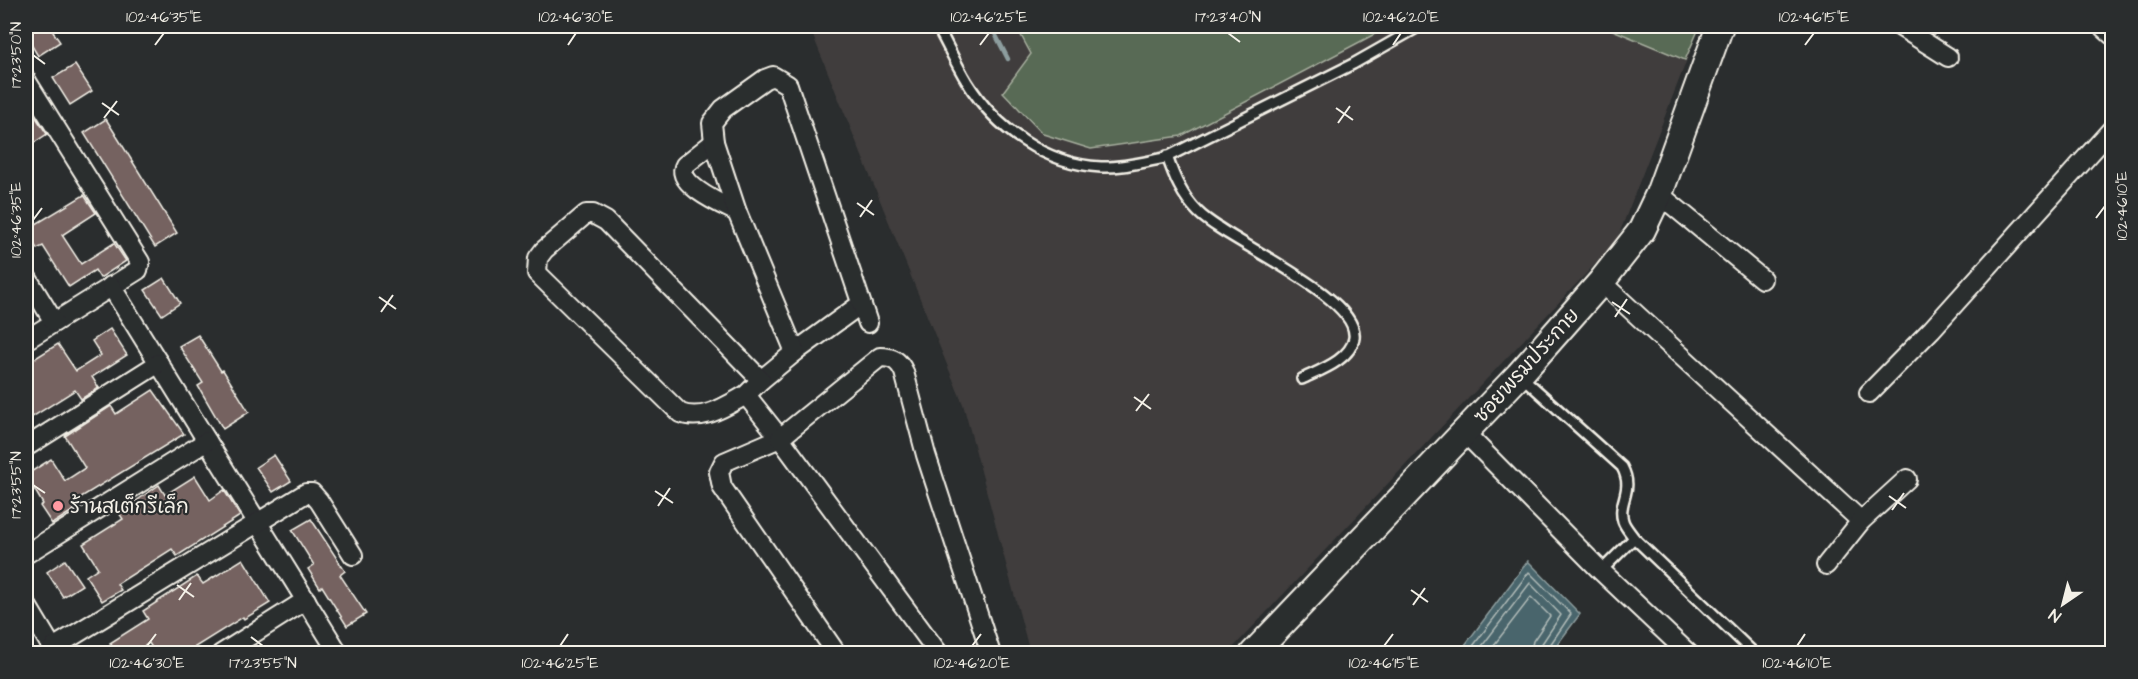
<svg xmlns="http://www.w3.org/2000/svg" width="2138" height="679" font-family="'Architects Daughter','Playpen Sans Thai',sans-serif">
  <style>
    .built { fill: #403d3d }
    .green { fill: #596a54; stroke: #a6ae9e; stroke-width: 1.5 }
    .water { fill: #48656c; stroke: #8d9d9e; stroke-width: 1.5 }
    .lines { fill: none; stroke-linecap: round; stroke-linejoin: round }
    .shore { stroke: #afb9b6; stroke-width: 1.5 }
    .stream { stroke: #8d9d9e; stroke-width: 4.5 }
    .building { fill: #756260; stroke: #f4f1e8; stroke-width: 1.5 }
    .lane-casing { stroke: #f4f1e8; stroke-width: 14 }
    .street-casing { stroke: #f4f1e8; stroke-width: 22 }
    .secondary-casing { stroke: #f4f1e8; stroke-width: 30 }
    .lane { stroke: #2a2d2e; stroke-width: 9 }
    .street { stroke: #2a2d2e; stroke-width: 18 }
    .secondary { stroke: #2a2d2e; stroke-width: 26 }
    .ticks { fill: none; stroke: #f4f1e8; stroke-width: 2 }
    .poi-dot { fill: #ff9aa2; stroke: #2a2d2e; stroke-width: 2 }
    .labels { text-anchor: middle; stroke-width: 4.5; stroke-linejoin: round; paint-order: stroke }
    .street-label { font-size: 20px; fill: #f4f1e8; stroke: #2a2d2e }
    .poi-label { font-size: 20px; fill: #f4f1e8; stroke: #2a2d2e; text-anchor: start }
    .neatline { fill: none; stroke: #f4f1e8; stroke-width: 2 }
    .ticks-label { font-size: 15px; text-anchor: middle; fill: #f4f1e8 }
  </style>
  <rect width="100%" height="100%" fill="#2a2d2e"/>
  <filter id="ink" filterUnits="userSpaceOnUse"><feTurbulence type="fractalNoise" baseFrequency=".0167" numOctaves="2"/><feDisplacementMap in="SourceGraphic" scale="12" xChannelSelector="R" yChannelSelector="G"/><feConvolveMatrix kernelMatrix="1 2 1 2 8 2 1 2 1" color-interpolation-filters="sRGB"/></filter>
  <g filter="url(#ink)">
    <path class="built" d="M809 26H1700L1616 242 1227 654 1030 653 963 404Z"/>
    <g class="green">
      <path d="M1016 26H1390L1181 136 1091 149 1043 134 1003 92 1031 54Z"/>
      <path d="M1603 26H1700L1685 60Z"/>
    </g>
    <path class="water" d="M1528 561 1580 614 1551 653H1459Z"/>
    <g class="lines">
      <g class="shore">
        <path d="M1467 654 1529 572 1571 614 1548 648 1547 654"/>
        <path d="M1476 654 1530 583 1561 615 1541 645 1539 654"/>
        <path d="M1487 654 1531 597 1550 616 1533 641 1530 654"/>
      </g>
      <path class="stream" d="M991 26 1008 59"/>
    </g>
    <g class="building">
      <path d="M26 26H49L60 42 38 56 26 36Z"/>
      <path d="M75 65 92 91 70 105 53 78Z"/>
      <path d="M35 116 47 134 26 148V122Z"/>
      <path d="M106 119 177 233 155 247 84 133Z"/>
      <path d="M84 195 96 213 62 235 81 264 114 243 126 261 100 278 95 270 69 287 43 246 37 249 26 230Z"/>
      <path d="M164 278 180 303 162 315 145 290Z"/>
      <path d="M110 329 127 355 92 377 99 388 81 399 75 390 26 421V364L58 344 76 371 101 355 92 341Z"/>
      <path d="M198 335 221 371 223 370 249 412 223 429 198 386 203 383 179 346Z"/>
      <path d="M153 390 184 434 73 502 77 508 52 524 40 506 43 504 26 475 51 459 65 481 85 468 65 436 111 406 116 414Z"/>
      <path d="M274 455 291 481 273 492 256 467Z"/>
      <path d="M195 476 210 500 224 490 240 516 177 556 172 549 117 584 121 590 102 601 86 576 98 568 83 544 123 519 119 513 159 485 165 495Z"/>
      <path d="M311 519 345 571 340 575 366 614 347 626 322 586 320 588 308 569 314 565 292 530Z"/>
      <path d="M243 559 270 603 244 619 243 617 184 654H156L149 643 133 654H117L110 643 148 619 143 611 197 576 203 584Z"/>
      <path d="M65 560 82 585 63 597 47 572Z"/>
    </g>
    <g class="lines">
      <defs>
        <g id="lane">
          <path d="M937 26C947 44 956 64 967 82 996 129 1045 164 1101 167 1122 168 1144 162 1165 158L1353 64 1420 26"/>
          <path d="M1167 156C1174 177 1182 196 1198 212 1226 241 1360 296 1354 338 1351 360 1318 371 1302 379"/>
          <path d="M1521 376 1622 467C1635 491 1617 501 1623 521 1625 527 1630 532 1634 538L1755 654"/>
          <path d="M1601 571 1634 538"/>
        </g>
        <g id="street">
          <path d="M1899 26 1948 57"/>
          <path d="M2102 26 2112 35"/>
          <path d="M26 80 140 262 138 270 26 340"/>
          <path d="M714 142 685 165C674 184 723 205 737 212"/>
          <path d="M1659 194 1762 279"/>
          <path d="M26 276 54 322"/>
          <path d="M1601 282 1861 521"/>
          <path d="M111 286 339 654"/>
          <path d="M795 352 861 304"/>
          <path d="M761 380 795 352 737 212 714 142 712 123 723 109 765 79 773 76 788 85 868 323"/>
          <path d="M1869 393 1932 329 2112 129"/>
          <path d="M746 395 761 380 606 221 593 214H586L544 250 538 258 537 273 680 413C703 422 726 406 746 395L780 438 724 462 719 472 722 487 837 654"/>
          <path d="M1464 432 1601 571 1689 654"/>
          <path d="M26 447 159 363"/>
          <path d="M26 554 207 441"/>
          <path d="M1826 565 1861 521 1907 479"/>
          <path d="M26 604 56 654"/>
          <path d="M53 648 306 493H312L319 501 353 555"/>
          <path d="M221 654 306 600"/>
          <path d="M939 654 780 438 880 357C893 357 899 361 904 372L926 455 991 654"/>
        </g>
        <path id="secondary" d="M1253 654 1519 375 1601 282 1642 230 1659 194 1720 26"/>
      </defs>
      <use href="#lane" class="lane-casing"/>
      <use href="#street" class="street-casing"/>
      <use href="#secondary" class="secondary-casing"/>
      <use href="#lane" class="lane"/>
      <use href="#street" class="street"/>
      <use href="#secondary" class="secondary"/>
    </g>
  </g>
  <path class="ticks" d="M1228 33 1240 42M155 45 164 33M568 45 576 33M980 45 989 33M1393 45 1401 33M1805 45 1814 33M33 55 45 64M102 103 119 115M1336 108 1353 120M104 118 117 101M1338 123 1350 106M857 203 874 215M860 217 872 200M2096 218 2105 206M33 220 42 208M379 297 396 309M1612 302 1630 314M381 312 393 295M1615 317 1627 299M1134 397 1151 409M1136 411 1149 394M33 485 45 493M655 491 673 503M1889 496 1906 508M658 506 670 488M1892 510 1904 493M177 585 194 597M1411 590 1428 602M179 600 191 583M1413 605 1425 588M251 637 263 646M147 646 156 634M560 646 568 634M972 646 981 634M1384 646 1393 634M1797 646 1805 634"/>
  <circle class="poi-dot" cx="58" cy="506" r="6"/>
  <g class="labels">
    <g class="street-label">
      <text transform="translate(1526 365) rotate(-48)" y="7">ซอยพรมประกาย</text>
    </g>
    <g class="poi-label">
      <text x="70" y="513">ร้านสเต็กรีเล็ก</text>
    </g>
  </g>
  <rect width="2138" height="679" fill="none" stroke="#2a2d2e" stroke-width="66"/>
  <g transform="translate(2063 604) rotate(215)" stroke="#2a2d2e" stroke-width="4.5" paint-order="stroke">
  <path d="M0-4.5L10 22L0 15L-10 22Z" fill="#f4f1e8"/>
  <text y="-9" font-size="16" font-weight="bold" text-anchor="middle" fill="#f4f1e8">N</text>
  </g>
  <rect x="33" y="33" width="2072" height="613" class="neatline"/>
  <g class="ticks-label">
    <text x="164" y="22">102°46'35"E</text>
    <text x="576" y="22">102°46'30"E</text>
    <text x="989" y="22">102°46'25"E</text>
    <text x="1228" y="22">17°23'40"N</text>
    <text x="1401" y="22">102°46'20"E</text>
    <text x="1814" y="22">102°46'15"E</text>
    <text transform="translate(16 55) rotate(-90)" y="5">17°23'50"N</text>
    <text transform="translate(2122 206) rotate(-90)" y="5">102°46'10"E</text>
    <text transform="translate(16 220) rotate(-90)" y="5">102°46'35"E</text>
    <text transform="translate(16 485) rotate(-90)" y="5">17°23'55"N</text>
    <text x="147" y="668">102°46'30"E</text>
    <text x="263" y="668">17°23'55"N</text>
    <text x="560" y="668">102°46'25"E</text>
    <text x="972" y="668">102°46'20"E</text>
    <text x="1384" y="668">102°46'15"E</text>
    <text x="1797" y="668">102°46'10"E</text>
  </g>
</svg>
